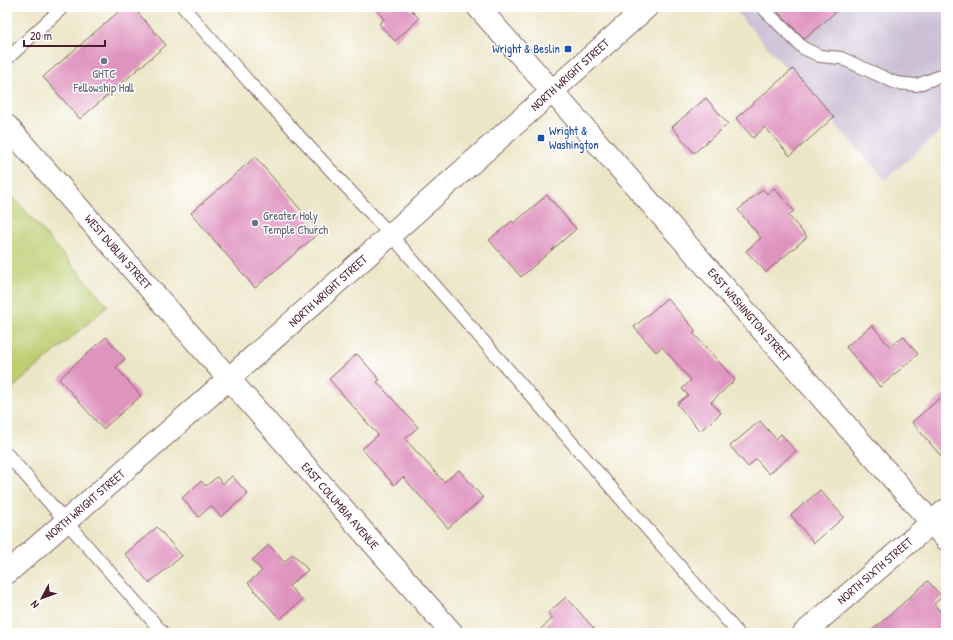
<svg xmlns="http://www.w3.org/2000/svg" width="953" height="640" font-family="'Patrick Hand',sans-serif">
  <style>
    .industrial { fill: #cbbfd5 }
    .green { fill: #bcce71; stroke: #83764e }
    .building { fill: #df93bf }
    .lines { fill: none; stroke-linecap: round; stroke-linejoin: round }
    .service-casing { stroke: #836562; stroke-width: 14 }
    .minor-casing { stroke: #836562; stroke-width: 24 }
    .tertiary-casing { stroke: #836562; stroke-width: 24 }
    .service { stroke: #fff; stroke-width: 12 }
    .minor { stroke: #fff; stroke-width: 22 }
    .tertiary { stroke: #fff; stroke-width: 22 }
    .transit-dot { fill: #1a4fb4; stroke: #fff; stroke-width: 1.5 }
    .worship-dot { fill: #6b7280; stroke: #fff; stroke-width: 1.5 }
    .labels { text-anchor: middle; stroke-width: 3; stroke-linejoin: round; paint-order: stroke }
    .transit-label { font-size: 12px; fill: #164399; stroke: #fff; text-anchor: end }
    .worship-label { font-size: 12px; fill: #5b616d; stroke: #fff }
    .street-label { font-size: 12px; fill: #4a1f2b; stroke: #fff }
  </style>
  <rect width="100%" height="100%" fill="#fff"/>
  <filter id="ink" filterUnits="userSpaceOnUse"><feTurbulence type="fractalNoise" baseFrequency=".025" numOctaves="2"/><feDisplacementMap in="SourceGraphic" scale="8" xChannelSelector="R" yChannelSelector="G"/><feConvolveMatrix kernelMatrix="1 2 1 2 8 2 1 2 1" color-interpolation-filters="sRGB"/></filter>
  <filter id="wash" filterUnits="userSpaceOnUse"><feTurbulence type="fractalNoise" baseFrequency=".012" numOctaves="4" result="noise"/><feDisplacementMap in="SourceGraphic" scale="16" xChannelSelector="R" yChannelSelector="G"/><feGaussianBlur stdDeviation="0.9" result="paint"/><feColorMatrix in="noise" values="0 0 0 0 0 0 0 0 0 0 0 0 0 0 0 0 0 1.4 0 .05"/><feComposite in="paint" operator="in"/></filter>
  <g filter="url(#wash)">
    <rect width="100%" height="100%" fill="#ece6c8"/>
    <path class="industrial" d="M732 7H946V126L885 180Z"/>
    <path class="green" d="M7 190 108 306 7 393Z"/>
    <g id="blocks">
      <g class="building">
        <path d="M124 7H133L166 45 80 119 43 77Z"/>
        <path d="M373 7H409L419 19 395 41 379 24 384 19Z"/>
        <path d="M773 7H841L805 39Z"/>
        <path d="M793 69 834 117 790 156 765 127 753 138 736 118Z"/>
        <path d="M706 98 728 124 694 153 672 127Z"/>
        <path d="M255 157 320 232 255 288 191 213Z"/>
        <path d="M774 188 794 211 788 215 807 237 766 272 746 251 761 238 738 210 763 189 767 194Z"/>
        <path d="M547 195 576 229 521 277 489 240 512 221 514 223Z"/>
        <path d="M667 298 696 331 693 333 735 380 711 402 721 413 700 431 677 404 688 395 682 389 691 380 662 347 656 352 634 327Z"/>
        <path d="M872 325 890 347 903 336 918 354 880 387 846 347Z"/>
        <path d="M106 337 125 359 116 367 141 396 103 429 59 379Z"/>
        <path d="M357 354 380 380 377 382 418 427 405 439 444 482 459 470 483 498 448 528 403 477 394 485 362 449 378 435 329 379Z"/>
        <path d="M946 393V462L912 422Z"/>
        <path d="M760 421 776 439 781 434 796 451 769 474 756 459 748 467 730 446Z"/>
        <path d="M232 476 248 494 221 517 211 506 199 517 182 498 201 481 206 486 217 477 223 484Z"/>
        <path d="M820 490 844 517 814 543 791 515Z"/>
        <path d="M157 527 182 556 149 583 125 554Z"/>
        <path d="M269 545 284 562 293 554 308 570 289 586 302 600 280 619 248 583 262 571 252 560Z"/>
        <path d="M928 581 942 597 934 604 946 618V633H869Z"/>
        <path d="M566 597 598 633H536L552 619 548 613Z"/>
      </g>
    </g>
  </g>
  <g filter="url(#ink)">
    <use href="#blocks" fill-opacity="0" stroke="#836562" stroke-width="1"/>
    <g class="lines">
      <defs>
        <g id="service">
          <path d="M183 7 249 82 390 234 738 633"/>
          <path d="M762 7 803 48 820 56 841 58 896 83 917 85 946 74"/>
          <path d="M7 59 63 7"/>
          <path d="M7 454 163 633"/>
        </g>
        <g id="minor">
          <path d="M7 126 452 633"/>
          <path d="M7 573 199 405 647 7"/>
          <path d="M804 633 946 510"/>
        </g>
        <path id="tertiary" d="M478 7 946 539"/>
      </defs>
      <use href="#service" class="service-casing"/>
      <use href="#minor" class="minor-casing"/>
      <use href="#tertiary" class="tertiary-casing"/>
      <use href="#service" class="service"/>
      <use href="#minor" class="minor"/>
      <use href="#tertiary" class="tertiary"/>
    </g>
  </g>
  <g class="transit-dot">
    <rect x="564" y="45" width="8" height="8" rx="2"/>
    <rect x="537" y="134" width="8" height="8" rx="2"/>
  </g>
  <g class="worship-dot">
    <circle cx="104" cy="61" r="4"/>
    <circle cx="255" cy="223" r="4"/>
  </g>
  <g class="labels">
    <g class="transit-label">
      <text x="560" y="53">Wright &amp; Beslin</text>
      <text x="549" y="135" text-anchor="start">Wright &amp;<tspan x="549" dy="14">Washington</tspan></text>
    </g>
    <g class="worship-label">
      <text x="104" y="78">GHTC<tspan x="104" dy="14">Fellowship Hall</tspan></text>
      <text x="263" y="220" text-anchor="start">Greater Holy<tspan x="263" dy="14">Temple Church</tspan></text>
    </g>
    <g class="street-label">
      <text transform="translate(570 75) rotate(-42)" y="4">NORTH WRIGHT STREET</text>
      <text transform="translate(118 252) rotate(49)" y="4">WEST DUBLIN STREET</text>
      <text transform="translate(328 291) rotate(-42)" y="4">NORTH WRIGHT STREET</text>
      <text transform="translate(749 315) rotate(49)" y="4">EAST WASHINGTON STREET</text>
      <text transform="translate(85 505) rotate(-41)" y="4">NORTH WRIGHT STREET</text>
      <text transform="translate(340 506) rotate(49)" y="4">EAST COLUMBIA AVENUE</text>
      <text transform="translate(875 571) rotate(-41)" y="4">NORTH SIXTH STREET</text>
    </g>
  </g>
  <rect width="953" height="640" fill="none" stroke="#fff" stroke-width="24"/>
  <g transform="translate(42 598) rotate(229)" stroke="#ffffff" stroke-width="3" paint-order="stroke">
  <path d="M0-3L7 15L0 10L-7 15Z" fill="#4a1f2b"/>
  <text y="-6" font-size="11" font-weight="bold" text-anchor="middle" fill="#4a1f2b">N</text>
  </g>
  <path d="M24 40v6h81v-6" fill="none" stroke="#4a1f2b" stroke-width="2"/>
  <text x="30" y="40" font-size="12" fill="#4a1f2b" stroke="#ffffff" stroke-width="3" paint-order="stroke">20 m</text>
</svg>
